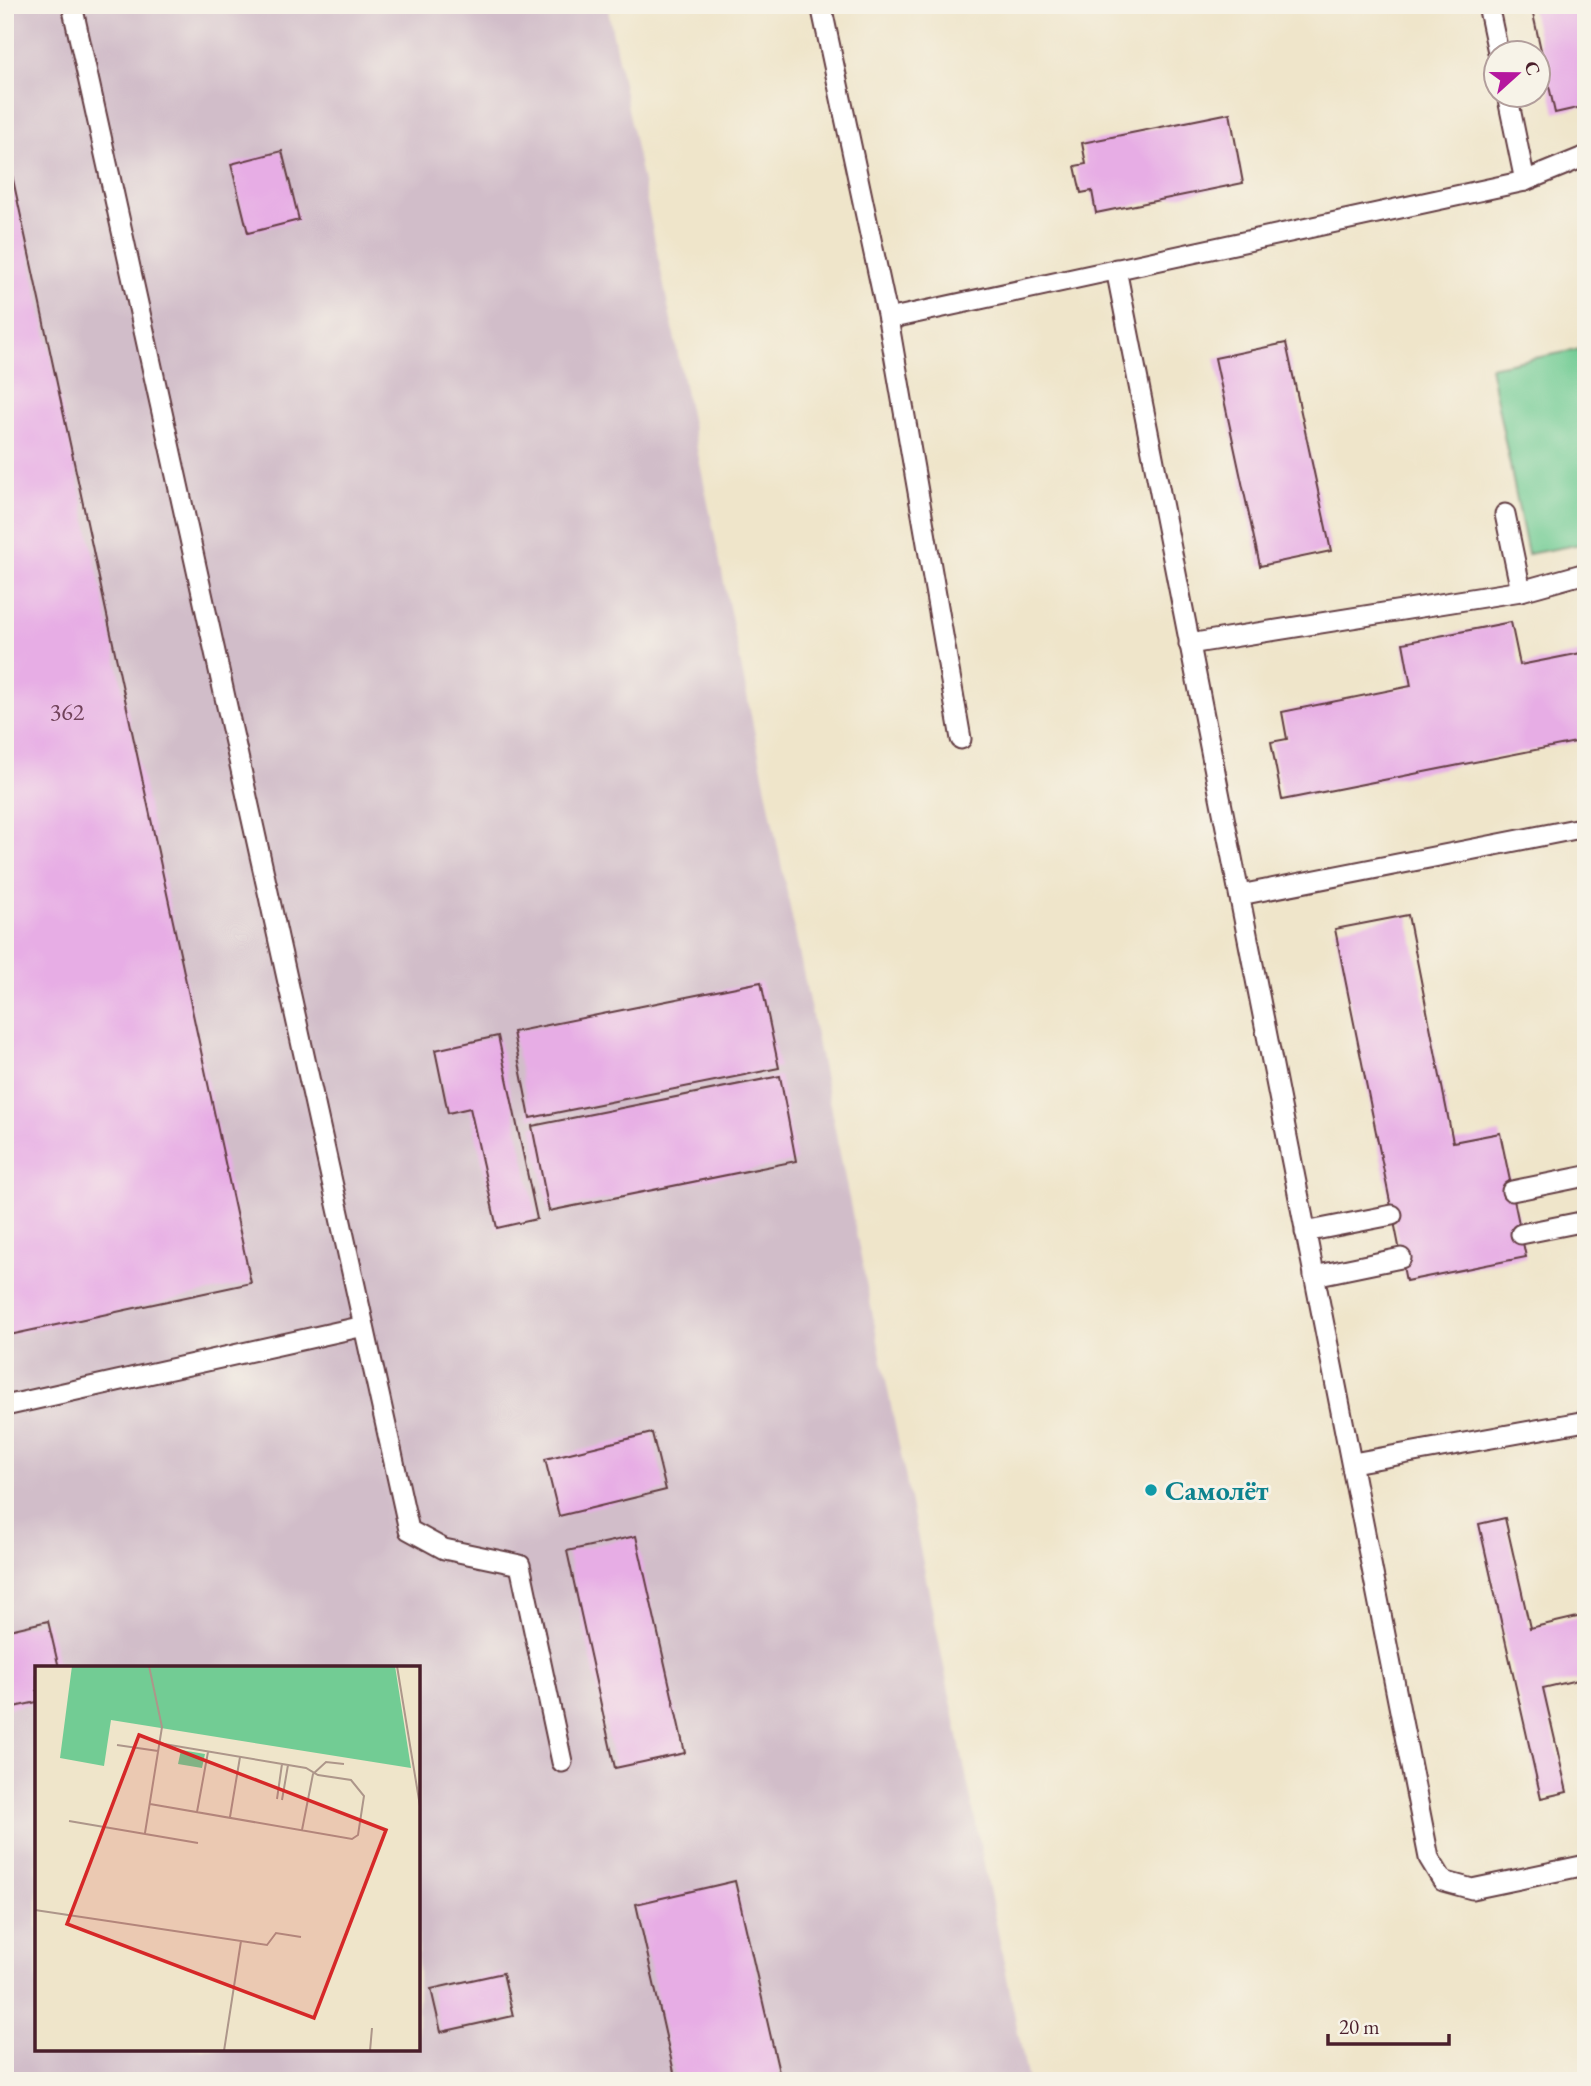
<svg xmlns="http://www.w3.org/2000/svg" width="1591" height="2086" font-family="'EB Garamond',serif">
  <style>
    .industrial { fill: #d1bdc9; fill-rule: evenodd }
    .green { fill: #72cc94; stroke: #5e7660; stroke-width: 2 }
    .building { fill: #e7ade5 }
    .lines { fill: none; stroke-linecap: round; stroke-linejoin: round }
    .lane-casing { stroke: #633d43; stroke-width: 23 }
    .lane { stroke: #fff; stroke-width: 19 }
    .culture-dot { fill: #0f9aa8; stroke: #f7f3e8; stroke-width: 2.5 }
    .labels { text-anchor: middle; stroke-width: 6; stroke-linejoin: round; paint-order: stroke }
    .number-label { font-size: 24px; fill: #71425a }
    .culture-label { font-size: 28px; font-weight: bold; fill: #0d838f; stroke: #f7f3e8; text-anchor: start }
    .inset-road { fill: none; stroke: #ad968a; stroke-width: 2 }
    .view { fill: #d62828; fill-opacity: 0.15; stroke: #d62828; stroke-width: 3.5 }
    .inset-edge { fill: none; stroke: #4a1f2b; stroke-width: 3.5 }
  </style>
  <rect width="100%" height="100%" fill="#f7f3e8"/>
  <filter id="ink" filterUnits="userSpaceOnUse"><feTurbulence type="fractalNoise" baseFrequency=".0143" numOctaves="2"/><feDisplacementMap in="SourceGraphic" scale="14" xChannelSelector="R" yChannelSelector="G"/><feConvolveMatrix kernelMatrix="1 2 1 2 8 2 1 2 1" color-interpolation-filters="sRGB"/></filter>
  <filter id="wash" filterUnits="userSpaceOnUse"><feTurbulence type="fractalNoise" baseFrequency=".00686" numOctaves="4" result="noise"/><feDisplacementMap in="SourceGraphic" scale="28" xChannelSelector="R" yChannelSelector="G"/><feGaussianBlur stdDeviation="1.57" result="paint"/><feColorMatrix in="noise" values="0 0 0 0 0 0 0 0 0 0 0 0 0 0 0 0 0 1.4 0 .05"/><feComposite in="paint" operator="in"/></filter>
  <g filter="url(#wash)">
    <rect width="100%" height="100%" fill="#efe5ca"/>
    <path class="industrial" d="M5 5H607L1028 2081H5ZM37 1668H418V2049H37Z"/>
    <path class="green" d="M1586 348V543L1528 554 1490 367Z"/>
    <g id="blocks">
      <g class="building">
        <path d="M1531 5H1586V106L1555 113Z"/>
        <path d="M1230 113 1243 183 1096 213 1092 191 1081 193 1075 166 1086 164 1082 143Z"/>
        <path d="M6 147 251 1283 5 1336V148Z"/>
        <path d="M282 151 299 220 248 233 231 164Z"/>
        <path d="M1286 343 1331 551 1260 566 1215 358Z"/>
        <path d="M1511 622 1520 665 1586 652V740L1282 800 1271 742 1287 739 1282 712 1411 686 1403 643Z"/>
        <path d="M1408 915 1453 1142 1500 1133 1526 1257 1406 1281 1335 929Z"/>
        <path d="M761 982 779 1068 530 1118 513 1032Z"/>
        <path d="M498 1036 537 1219 497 1228 470 1108 448 1113 435 1050Z"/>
        <path d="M780 1076 796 1161 549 1211 532 1126Z"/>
        <path d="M652 1433 666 1490 559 1516 545 1459Z"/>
        <path d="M1586 1502V1528H1585L1579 1503Z"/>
        <path d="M1505 1518 1530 1628 1586 1615V1678L1543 1688 1567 1792 1541 1798 1479 1524Z"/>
        <path d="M636 1536 685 1753 615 1768 567 1551Z"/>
        <path d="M48 1621 59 1668H37V1702L5 1709V1631Z"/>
        <path d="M735 1881 781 2081H676L636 1904Z"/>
        <path d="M503 1973 513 2016 441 2032 431 1989Z"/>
      </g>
    </g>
  </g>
  <g filter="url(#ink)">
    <use href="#blocks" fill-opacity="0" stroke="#633d43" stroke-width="2"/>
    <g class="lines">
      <defs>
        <g id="lane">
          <path d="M72 5 409 1530 444 1549 520 1565 562 1762"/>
          <path d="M821 5 888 319 961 739"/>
          <path d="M1488 5 1498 52"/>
          <path d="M1507 94 1525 181"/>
          <path d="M1116 269C1219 799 1327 1328 1429 1858L1443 1881 1472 1889 1586 1865"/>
          <path d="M888 319 1525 181 1586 156"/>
          <path d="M1505 514 1521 591"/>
          <path d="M1189 644 1521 591 1586 573"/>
          <path d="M1240 895 1586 827"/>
          <path d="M1512 1191 1586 1176"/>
          <path d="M1305 1232 1392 1215"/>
          <path d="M1521 1234 1586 1221"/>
          <path d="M1314 1276 1401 1258"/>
          <path d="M5 1406 364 1326"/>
          <path d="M1353 1463 1586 1421"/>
        </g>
      </defs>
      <use href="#lane" class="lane-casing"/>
      <use href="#lane" class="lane"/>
    </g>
  </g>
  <circle class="culture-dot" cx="1151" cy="1490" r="7"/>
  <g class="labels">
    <g class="number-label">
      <text x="67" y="720">362</text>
    </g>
    <g class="culture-label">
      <text x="1165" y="1500">Самолёт</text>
    </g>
  </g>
  <g transform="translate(35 1666)">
    <rect width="385" height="385" fill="#efe5ca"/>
    <path d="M37 0H360L376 102 76 54 69 100 25 92ZM146 84 170 88 167 102 143 98Z" fill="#72cc94"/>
    <path class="inset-road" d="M362 0 385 140M82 79 123 85M242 133 247 98M247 134 253 99M115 138 317 173 323 169 329 130 316 114 283 109 271 102 123 77M162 146 173 86M195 151 205 91M34 155 163 177M267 164 278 108 291 96 309 98M110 167 127 61 114 0M0 244 232 279 241 267 266 271M189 385 206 275M335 385 337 362"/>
    <path class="view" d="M104 69 351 164 279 352 32 258Z"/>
    <rect width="385" height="385" class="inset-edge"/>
  </g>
  <rect width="1591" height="2086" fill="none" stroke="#f7f3e8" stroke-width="28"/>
  <g transform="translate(1517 74) rotate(69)"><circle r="33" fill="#f7f3e8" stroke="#b29e9c" stroke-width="2"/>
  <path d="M0-5L12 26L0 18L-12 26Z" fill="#b5179e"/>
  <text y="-10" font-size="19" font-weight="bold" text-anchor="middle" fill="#4a1f2b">С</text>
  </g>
  <path d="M1328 2034v10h121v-10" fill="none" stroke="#4a1f2b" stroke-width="3.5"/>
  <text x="1339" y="2034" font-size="21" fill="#4a1f2b" stroke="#f7f3e8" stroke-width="5" paint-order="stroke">20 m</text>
</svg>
